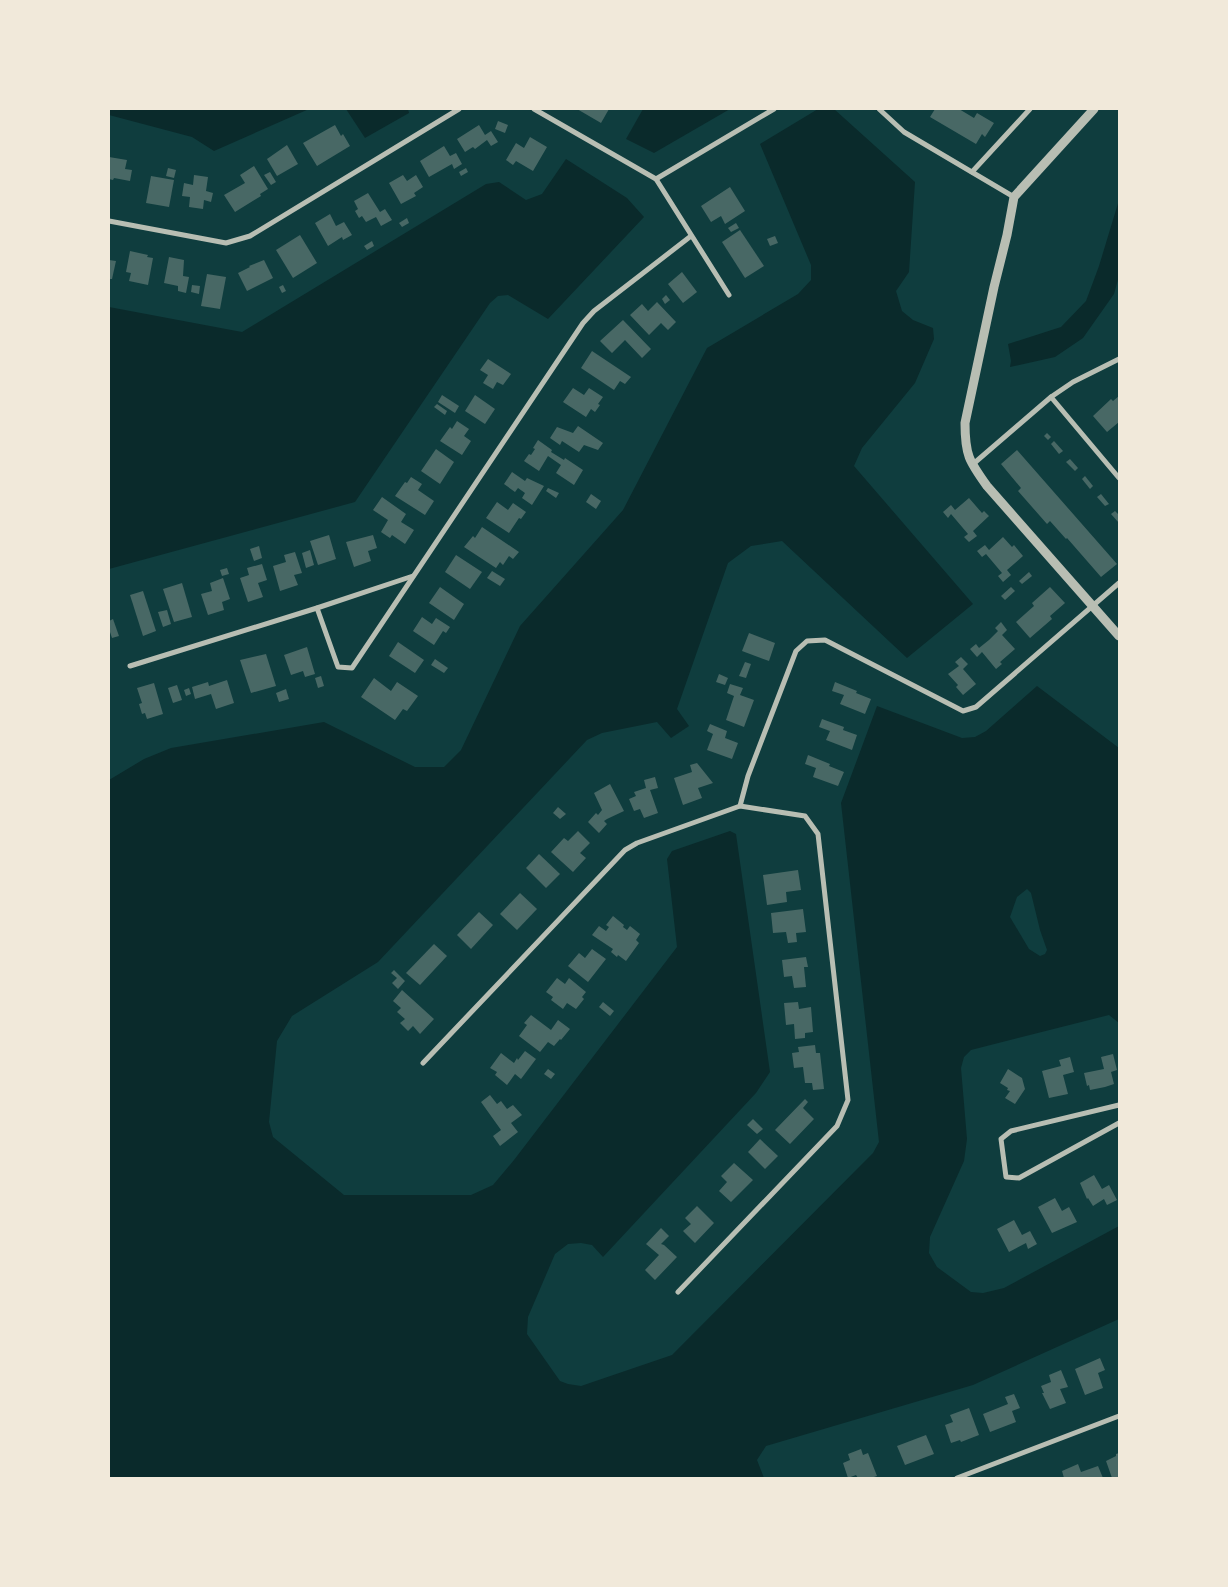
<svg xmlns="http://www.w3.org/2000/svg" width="1228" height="1587" font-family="Signika,sans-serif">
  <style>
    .water { fill: #0a2a2b; fill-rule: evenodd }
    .building { fill: #486865 }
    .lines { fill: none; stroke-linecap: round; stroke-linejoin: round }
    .minor { stroke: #b8beb3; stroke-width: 5 }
    .tertiary { stroke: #b8beb3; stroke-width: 9 }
  </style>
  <rect width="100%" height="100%" fill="#0f3d3e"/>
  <g class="water">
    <path d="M109 109H309L214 151 192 137 109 115Z"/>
    <path d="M346 109H408L409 113 365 138Z"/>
    <path d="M643 109H730L654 153 626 139Z"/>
    <path d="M818 109H834L915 182 909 272 896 291 902 311 913 320 933 328 934 339 915 383 862 448 854 466 973 604 907 658 782 541 751 546 728 563 677 709 689 726 671 738 657 722 602 733 587 740 378 962 292 1016 277 1041 269 1122 273 1137 344 1195H471L493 1185 514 1160 677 947 667 859 672 851 730 831 736 834 770 1072 756 1093 603 1257 592 1245 581 1243 568 1244 555 1254 528 1317 527 1334 560 1381 568 1384 581 1386 672 1355 873 1153 879 1142 841 803 877 706 962 738 975 737 986 731 1037 686 1119 748V1023L1109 1015 971 1050 964 1057 961 1068 967 1139 964 1161 930 1237 929 1253 937 1267 971 1292 983 1293 1004 1288 1119 1226V1319L973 1385 766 1446 757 1460 764 1478H109V780L144 759 171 748 324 722 415 767H444L461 750 520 626 623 510 707 348 798 294 811 280V265L760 144ZM1027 889 1031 893 1040 930 1047 950 1045 954 1040 956 1029 949 1010 917 1017 897Z"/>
    <path d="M566 159 627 198 644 217 548 319 508 295 498 296 490 303 355 502 109 569V307L242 332 486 184 499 182 526 200 542 194Z"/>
    <path d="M1119 200V276L1114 294 1083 338 1055 357 1010 367 1011 361 1008 344 1061 327 1086 301 1099 266Z"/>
  </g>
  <g class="building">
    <path d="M577 109H609L601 123Z"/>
    <path d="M935 109H959L974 118 977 113 994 123 985 137 982 134 976 144 930 117Z"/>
    <path d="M498 121 508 125 505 133 495 129Z"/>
    <path d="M335 125 341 136 343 134 350 146 317 166 303 143Z"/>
    <path d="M479 125 485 135 491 131 498 142 491 146 487 140 475 149 473 147 465 152 457 139Z"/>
    <path d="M530 137 547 147 533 171 516 161 513 165 506 160 516 143 524 148Z"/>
    <path d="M287 145 298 164 277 176 267 159Z"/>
    <path d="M444 146 450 156 456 153 462 164 454 169 452 164 429 177 420 161Z"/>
    <path d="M109 157 127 160 125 169 132 170 130 181 114 178 113 180 109 179Z"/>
    <path d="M254 166 268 189 260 194 261 196 235 212 224 195 245 183 240 175Z"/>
    <path d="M168 168 176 170 174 178 166 176Z"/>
    <path d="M466 168 468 172 461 176 459 172Z"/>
    <path d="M270 172 276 182 271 185 264 175Z"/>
    <path d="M194 175 208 177 206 191 213 193 211 202 204 200 203 209 189 207 190 197 182 196 184 183 193 185Z"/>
    <path d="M403 175 407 181 416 175 423 187 414 193 416 196 401 204 389 183Z"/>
    <path d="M151 176 174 180 169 207 146 203Z"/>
    <path d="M730 187 745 211 725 224 721 216 711 222 701 206Z"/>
    <path d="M368 193 380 212 385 209 392 220 381 226 376 217 366 222 362 216 359 218 355 211 358 209 354 201Z"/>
    <path d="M330 214 336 226 344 222 352 235 343 240 342 237 328 246 315 223Z"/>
    <path d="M407 218 409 223 402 227 399 223Z"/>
    <path d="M736 223 739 228 731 232 728 228Z"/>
    <path d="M740 230 764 266 745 278 722 242Z"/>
    <path d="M300 235 317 263 293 278 276 250Z"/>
    <path d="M775 236 778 243 770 246 767 239Z"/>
    <path d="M372 241 374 246 367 250 364 246Z"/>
    <path d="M130 251 148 255 147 257 153 258 148 285 129 281 131 273 126 272Z"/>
    <path d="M169 257 184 260 183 276 189 277 186 293 178 291V286L164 283Z"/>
    <path d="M109 260 116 261 112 279H109Z"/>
    <path d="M264 260 273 278 247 291 238 273 250 267 249 266Z"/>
    <path d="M682 272 697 292 683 303 668 284Z"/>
    <path d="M207 274 226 277 220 309 201 306Z"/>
    <path d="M192 285 200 286 199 294 191 292Z"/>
    <path d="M283 285 286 291 282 293 279 287Z"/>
    <path d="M666 295 670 300 665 304 662 299Z"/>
    <path d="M657 302 676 322 668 330 661 323 649 335 630 315 642 304 648 311Z"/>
    <path d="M623 320 651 349 642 358 625 340 612 353 600 341Z"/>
    <path d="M592 351 631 377 625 384 620 381 614 390 581 368Z"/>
    <path d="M488 359 511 374 503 385 497 382 493 389 483 383 488 375 480 370Z"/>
    <path d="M573 388 584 395 589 388 603 397 598 404 600 405 595 412 591 409 586 417 563 402Z"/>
    <path d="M442 395 459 406 455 413 438 402Z"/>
    <path d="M475 395 495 409 485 424 465 411Z"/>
    <path d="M1119 396V422L1107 432 1093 416 1111 399 1113 401Z"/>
    <path d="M437 404 447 411 445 415 434 407Z"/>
    <path d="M457 421 469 429 464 436 471 441 462 455 440 441 450 427 452 429Z"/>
    <path d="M578 426 603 443 598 450 584 445 579 452 562 441 560 445 550 438 557 427 573 433Z"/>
    <path d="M1047 433 1051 437 1048 440 1044 436Z"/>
    <path d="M538 440 552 450 551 452 564 460 565 458 583 470 574 485 556 473 561 465 548 456 539 471 524 461 529 454 531 455 535 449 533 448Z"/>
    <path d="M1054 441 1063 451 1059 454 1051 444Z"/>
    <path d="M436 449 454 462 440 484 421 471Z"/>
    <path d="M1017 450 1117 564 1101 577 1067 538 1066 539 1050 521 1047 524 1018 491 1021 488 1001 464Z"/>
    <path d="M1070 459 1078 468 1075 471 1066 462Z"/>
    <path d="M512 472 525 481 527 478 544 486 532 505 522 498 525 493 518 488 515 492 504 484Z"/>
    <path d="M1085 476 1093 486 1090 489 1082 479Z"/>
    <path d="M411 477 422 484 418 490 434 501 425 515 395 496 405 482 407 483Z"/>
    <path d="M548 488 559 493 556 498 546 491Z"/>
    <path d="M591 494 601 501 596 509 586 502Z"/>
    <path d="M1101 494 1109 504 1105 506 1097 497Z"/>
    <path d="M382 497 406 514 401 522 414 530 405 544 392 535 390 538 381 532 388 520 373 510Z"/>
    <path d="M969 498 982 513 984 511 989 516 973 531 977 536 969 542 964 537 968 534 951 514 948 518 943 512 951 505 955 510Z"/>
    <path d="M497 502 508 510 513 503 526 512 521 519 519 518 509 533 486 518Z"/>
    <path d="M1115 511 1119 515V523L1111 514Z"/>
    <path d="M482 527 519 552 513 559 509 556 503 565 500 562 496 568 464 547 473 536 475 538Z"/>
    <path d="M329 535 336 559 318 565 310 541Z"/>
    <path d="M373 535 377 548 368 551 371 561 354 567 346 542Z"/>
    <path d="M1003 537 1012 547 1014 545 1023 556 1007 570 1011 575 1003 582 998 576 1002 573 986 554 982 557 977 551 985 545 989 550Z"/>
    <path d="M259 546 262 558 254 561 250 549Z"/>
    <path d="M310 550 314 565 306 568 302 553Z"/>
    <path d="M295 552 302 573 294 575 298 585 280 591 273 566 286 562 284 555Z"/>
    <path d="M456 555 482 572 470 589 445 572Z"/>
    <path d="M262 564 267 580 258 583 263 597 248 602 240 578 249 575 247 568Z"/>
    <path d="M227 568 229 574 222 576 220 570Z"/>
    <path d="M492 571 505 579 500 586 487 578Z"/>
    <path d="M1029 572 1032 576 1022 584 1019 581Z"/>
    <path d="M223 578 230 599 222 602 224 610 208 615 201 594 212 591 210 583Z"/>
    <path d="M182 583 192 617 174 622 163 589Z"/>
    <path d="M440 587 464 604 454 620 429 603Z"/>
    <path d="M1011 587 1015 591 1005 600 1001 596Z"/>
    <path d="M1050 587 1065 603 1050 616 1052 619 1030 638 1016 622 1034 606 1032 603Z"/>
    <path d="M143 591 156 631 143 636 130 595Z"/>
    <path d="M167 610 171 624 163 627 158 612Z"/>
    <path d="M422 617 432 624 436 618 450 627 446 633 443 631 434 645 413 631Z"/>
    <path d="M113 619 119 636 112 638 109 629V621Z"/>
    <path d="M1001 622 1007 630 1002 635 1015 649 1000 662 1002 664 996 669 982 652 977 657 970 649 976 644 979 648 989 640 998 631 995 628Z"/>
    <path d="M749 633 775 643 769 661 742 651Z"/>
    <path d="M398 642 424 660 415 673 389 656Z"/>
    <path d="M307 647 315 674 305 677 303 671 291 675 284 655Z"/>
    <path d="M266 654 276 686 251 693 240 660Z"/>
    <path d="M961 657 968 664 963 669 976 684 963 695 956 687 958 685 948 674 959 666 955 662Z"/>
    <path d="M435 659 448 668 444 673 431 665Z"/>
    <path d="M745 662 751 664 746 678 739 676Z"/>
    <path d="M719 674 728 678 725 685 716 682Z"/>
    <path d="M321 676 324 686 318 688 315 678Z"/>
    <path d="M374 678 391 691 397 682 418 696 407 711 403 709 395 720 361 697Z"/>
    <path d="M227 680 234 703 216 709 211 694 195 699 192 687 208 682 209 686Z"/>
    <path d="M835 682 857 691 856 693 871 699 865 714 840 704 844 695 832 691Z"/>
    <path d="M154 683 163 714 147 719 145 713 142 714 139 704 142 703 137 688Z"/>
    <path d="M730 684 743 688 740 695 754 700 744 727 726 720 734 696 727 693Z"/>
    <path d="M177 685 182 700 173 703 168 688Z"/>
    <path d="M189 688 191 694 186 696 184 690Z"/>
    <path d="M286 689 289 699 279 702 276 693Z"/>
    <path d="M822 719 844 727 843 730 857 735 852 750 826 740 830 731 819 727Z"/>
    <path d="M710 724 727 731 725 738 738 743 732 759 707 750 713 734 707 731Z"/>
    <path d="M808 755 830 764 829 766 844 772 838 786 813 777 816 768 805 764Z"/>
    <path d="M697 763 713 783 698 788 702 798 683 805 674 778 692 772 690 765Z"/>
    <path d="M655 777 658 788 650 790 658 813 644 818 640 809 634 811 629 799 636 796 634 792 646 788 644 780Z"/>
    <path d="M610 784 624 811 607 819 604 821 607 824 599 833 588 822 596 813 598 815 602 810 594 793Z"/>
    <path d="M558 807 566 814 560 819 553 813Z"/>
    <path d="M578 831 590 843 580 853 586 858 573 872 551 852 564 838 568 841Z"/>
    <path d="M539 854 560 874 546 888 526 868Z"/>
    <path d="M798 870 801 890 786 892 787 902 767 905 763 875Z"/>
    <path d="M520 893 537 909 517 930 500 914Z"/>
    <path d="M803 909 806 932 796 933 797 942 788 943 786 932 773 933 771 913Z"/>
    <path d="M479 912 493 925 471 949 457 935Z"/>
    <path d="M613 916 624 925 623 927 627 930 630 926 640 934 636 940 639 943 626 961 618 955 617 957 611 952 613 949 592 935 599 926 606 931 609 927 606 925Z"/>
    <path d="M434 944 447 956 420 985 406 973Z"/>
    <path d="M592 949 606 959 588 982 568 966 579 953 585 958Z"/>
    <path d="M806 957 808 967H804L806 987 794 988 792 976 784 977 782 960Z"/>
    <path d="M394 970 405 981 398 989 392 983 397 978 391 973Z"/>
    <path d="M557 978 565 984 569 978 586 992 582 997 584 999 576 1009 567 1003 563 1009 551 1000 553 997 546 992Z"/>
    <path d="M402 990 434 1019 420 1034 413 1026 408 1031 400 1023 405 1019 397 1012 401 1008 393 1001Z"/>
    <path d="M603 1002 614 1011 610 1016 599 1007Z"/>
    <path d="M798 1002 799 1009 811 1007 813 1032 805 1033V1038L795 1039 794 1024 786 1025 784 1003Z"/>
    <path d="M531 1015 551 1030 558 1020 570 1029 561 1040 560 1039 554 1046 548 1042 540 1052 519 1036 527 1025 524 1023Z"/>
    <path d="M815 1045 816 1053H820L824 1089 813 1090 812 1083H805L803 1067 794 1068 792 1053 799 1052 798 1047Z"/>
    <path d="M525 1051 536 1059 521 1079 515 1074 507 1085 495 1075 497 1072 490 1068 501 1053 514 1063 517 1058 518 1060Z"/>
    <path d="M1113 1054 1117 1070 1111 1072 1114 1084 1105 1087 1090 1090 1089 1085 1087 1086 1084 1073 1104 1069 1101 1057Z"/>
    <path d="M1070 1057 1074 1072 1063 1075 1068 1094 1049 1098 1042 1071 1061 1066 1059 1060Z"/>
    <path d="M548 1069 555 1074 551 1079 544 1074Z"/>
    <path d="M1008 1069 1022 1078 1025 1089 1015 1104 1005 1098 1010 1091 1007 1090 1008 1088 1000 1083Z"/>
    <path d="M490 1095 497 1104 501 1101 507 1109 513 1105 522 1115 511 1123 518 1132 500 1146 493 1136 501 1130 481 1102Z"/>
    <path d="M805 1099 808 1102 803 1108 814 1119 790 1144 775 1130Z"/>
    <path d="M753 1119 763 1129 757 1134 747 1125Z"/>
    <path d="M760 1139 778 1156 765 1169 748 1152Z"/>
    <path d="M734 1163 753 1180 731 1202 719 1191 727 1182 721 1176Z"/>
    <path d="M1094 1175 1102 1189 1109 1185 1117 1200 1107 1205 1104 1199 1093 1206 1088 1198 1087 1199 1080 1183Z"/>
    <path d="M1055 1198 1062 1211 1069 1207 1077 1222 1052 1233 1038 1207Z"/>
    <path d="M697 1206 714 1223 695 1243 683 1231 691 1224 685 1218Z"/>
    <path d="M1014 1220 1022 1235 1030 1231 1037 1244 1028 1249 1026 1243 1009 1252 997 1229Z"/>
    <path d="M661 1228 669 1236 661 1244 664 1245 677 1257 655 1280 645 1270 659 1255 646 1244Z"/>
    <path d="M1100 1358 1105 1370 1098 1373 1103 1388 1085 1395 1075 1369Z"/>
    <path d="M1061 1370 1068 1387 1060 1389 1066 1403 1050 1409 1042 1393H1044L1041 1386 1051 1382 1049 1375Z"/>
    <path d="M1014 1394 1020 1408 1012 1411 1016 1422 990 1432 983 1414 1008 1404 1005 1397Z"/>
    <path d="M969 1408 979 1435 961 1442 960 1440 951 1443 945 1425 953 1422 950 1415Z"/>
    <path d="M926 1435 934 1454 905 1465 897 1446Z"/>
    <path d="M861 1449 863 1455 868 1453 877 1476 871 1478H858L856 1475 848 1478 843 1463 850 1460 848 1454Z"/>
    <path d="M1119 1453V1477L1112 1478 1106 1461 1116 1456V1454Z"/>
    <path d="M1078 1464 1081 1472 1098 1466 1103 1478H1064L1062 1471Z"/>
  </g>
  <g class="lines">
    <g class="minor">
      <path d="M534 109 656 179 729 295"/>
      <path d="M879 109 904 132 1014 197"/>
      <path d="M972 172 1030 109"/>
      <path d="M656 179 774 109"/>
      <path d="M109 221 226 243 250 236 459 109"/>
      <path d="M1051 397 1119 478"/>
      <path d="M972 465 1051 397 1073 382 1119 359"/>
      <path d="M317 608 338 667 352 668 583 323 594 311 691 236"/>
      <path d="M130 666 317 608 413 576"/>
      <path d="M423 1063 625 850 637 843 740 806 748 776 796 651 807 641 825 640 963 711 976 707 1119 583"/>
      <path d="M1119 1105 1011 1131 1001 1139 1006 1177 1019 1178 1119 1123"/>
      <path d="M678 1292 837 1126 848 1100 818 834 805 816 740 806"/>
      <path d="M957 1478 1119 1416"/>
    </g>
    <path class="tertiary" d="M1094 109 1014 197 1007 235 994 287 965 423C965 455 969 461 987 486L1119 636"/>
  </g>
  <rect width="1228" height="1587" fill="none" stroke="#f1e9da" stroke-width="220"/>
</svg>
